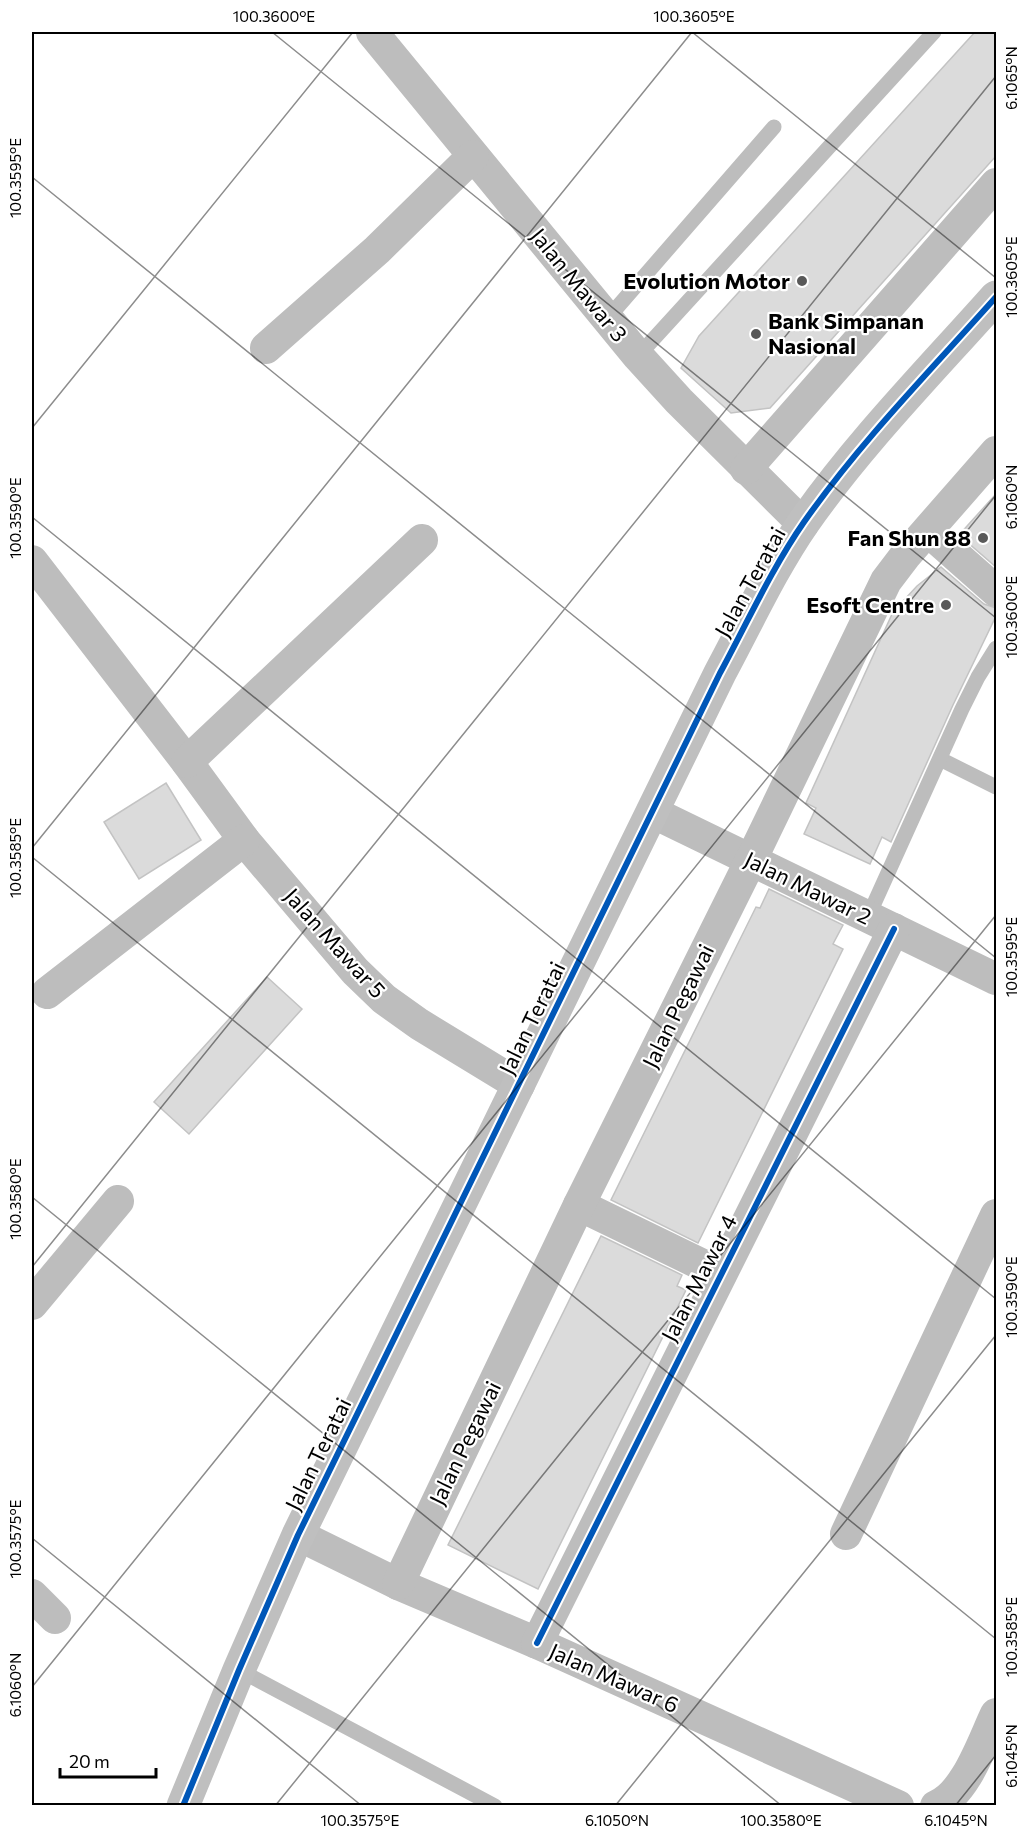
<svg xmlns="http://www.w3.org/2000/svg" width="1028" height="1837" font-family="Commissioner,sans-serif">
  <style>
    .building { fill: #dbdbdb; stroke: #c3c3c3; stroke-width: 1.5 }
    .lines { fill: none; stroke-linecap: round; stroke-linejoin: round }
    .lane { stroke: #bdbdbd; stroke-width: 15 }
    .street { stroke: #bdbdbd; stroke-width: 32 }
    .secondary { stroke: #bfbfbf; stroke-width: 33 }
    .cycleway-casing { stroke: #fff; stroke-width: 10 }
    .cycleway { stroke: #0057b8; stroke-width: 6 }
    .ticks { fill: none; stroke: #000; stroke-width: 1.5; stroke-opacity: 0.45 }
    .poi-dot { fill: #595959; stroke: #fff; stroke-width: 2 }
    .labels { text-anchor: middle; stroke-width: 4.5; stroke-linejoin: round; paint-order: stroke }
    .poi-label { font-size: 22px; font-weight: bold; fill: #000; stroke: #fff; text-anchor: end }
    .street-label { font-size: 22px; fill: #000; stroke: #fff }
    .neatline { fill: none; stroke: #000; stroke-width: 2 }
    .ticks-label { font-size: 15px; text-anchor: middle; fill: #000 }
  </style>
  <rect width="100%" height="100%" fill="#fff"/>
  <g class="building">
    <path d="M975 32H996V156L770 408 731 413 681 368 699 336Z"/>
    <path d="M996 494V567L959 535Z"/>
    <path d="M941 567 984 604 996 608V616L953 705 891 842 882 837 870 864 804 834 816 808 806 803 893 612 917 586Z"/>
    <path d="M166 783 201 840 139 879 104 822Z"/>
    <path d="M769 889 843 925 833 944 843 949 698 1243 611 1200 756 907 760 908Z"/>
    <path d="M267 977 302 1009 189 1134 154 1102Z"/>
    <path d="M601 1236 682 1275 677 1286 686 1290 538 1589 448 1545Z"/>
  </g>
  <g class="lines">
    <g class="lane">
      <path d="M607 319 774 127"/>
      <path d="M638 356 934 32"/>
      <path d="M940 759 996 787"/>
      <path d="M868 917 962 709 978 677 996 648"/>
      <path d="M239 1670 495 1806"/>
    </g>
    <g class="street">
      <path d="M372 32 638 356 679 401 803 524"/>
      <path d="M266 348 377 250 473 156"/>
      <path d="M746 469 996 184"/>
      <path d="M928 531 996 591"/>
      <path d="M32 561 187 762 244 840 355 971 384 999 419 1024 519 1085"/>
      <path d="M187 762 422 540"/>
      <path d="M652 812 996 979"/>
      <path d="M47 993 244 840"/>
      <path d="M579 1205 721 1274"/>
      <path d="M32 1304 118 1201"/>
      <path d="M846 1534 996 1215"/>
      <path d="M298 1535 398 1584 537 1643 898 1806"/>
      <path d="M398 1584 579 1205 751 860 886 581 905 556 996 452"/>
      <path d="M32 1595 55 1618"/>
      <path d="M537 1643 894 929"/>
      <path d="M936 1806C966 1794 983 1741 996 1714"/>
    </g>
    <path class="secondary" d="M183 1806 239 1670 298 1535 720 673C747 623 772 568 804 522 861 441 931 370 996 297"/>
    <defs>
      <g id="cycleway">
        <path d="M537 1643 894 929"/>
        <path d="M183 1806 239 1670 298 1535 720 673C747 623 772 568 804 522 861 441 931 370 996 297"/>
      </g>
    </defs>
    <use href="#cycleway" class="cycleway-casing"/>
    <use href="#cycleway" class="cycleway"/>
  </g>
  <path class="ticks" d="M272 32 996 618M692 32 996 278M32 177 996 958M32 428 353 32M32 517 996 1299M32 848 692 32M32 857 996 1639M32 1197 782 1806M32 1267 996 76M32 1538 362 1806M32 1687 996 495M275 1806 996 915M615 1806 996 1335M955 1806 996 1755"/>
  <g class="poi-dot">
    <circle cx="802" cy="281" r="6"/>
    <circle cx="756" cy="334" r="6"/>
    <circle cx="983" cy="538" r="6"/>
    <circle cx="946" cy="605" r="6"/>
  </g>
  <g class="labels">
    <g class="poi-label">
      <text x="790" y="289">Evolution Motor</text>
      <text x="768" y="329" text-anchor="start">Bank Simpanan<tspan x="768" dy="25">Nasional</tspan></text>
      <text x="971" y="546">Fan Shun 88</text>
      <text x="934" y="613">Esoft Centre</text>
    </g>
    <g class="street-label">
      <text transform="translate(579 285) rotate(51)" y="8">Jalan Mawar 3</text>
      <text transform="translate(750 582) rotate(-61)" y="8">Jalan Teratai</text>
      <text transform="translate(808 888) rotate(26)" y="8">Jalan Mawar 2</text>
      <text transform="translate(335 943) rotate(48)" y="8">Jalan Mawar 5</text>
      <text transform="translate(678 1006) rotate(-64)" y="8">Jalan Pegawai</text>
      <text transform="translate(532 1018) rotate(-64)" y="8">Jalan Teratai</text>
      <text transform="translate(699 1278) rotate(-63)" y="8">Jalan Mawar 4</text>
      <text transform="translate(465 1443) rotate(-64)" y="8">Jalan Pegawai</text>
      <text transform="translate(318 1454) rotate(-64)" y="8">Jalan Teratai</text>
      <text transform="translate(614 1678) rotate(24)" y="8">Jalan Mawar 6</text>
    </g>
  </g>
  <rect width="1028" height="1837" fill="none" stroke="#ffffff" stroke-width="66"/>
  <path d="M60 1768v9h96v-9" fill="none" stroke="#000000" stroke-width="3"/>
  <text x="69" y="1768" font-size="18" fill="#000000" stroke="#ffffff" stroke-width="4.5" paint-order="stroke">20 m</text>
  <rect x="33" y="33" width="962" height="1771" class="neatline"/>
  <g class="ticks-label">
    <text x="274" y="22">100.3600°E</text>
    <text x="694" y="22">100.3605°E</text>
    <text transform="translate(1012 78) rotate(-90)" y="5">6.1065°N</text>
    <text transform="translate(16 178) rotate(-90)" y="5">100.3595°E</text>
    <text transform="translate(1012 277) rotate(-90)" y="5">100.3605°E</text>
    <text transform="translate(1012 497) rotate(-90)" y="5">6.1060°N</text>
    <text transform="translate(16 518) rotate(-90)" y="5">100.3590°E</text>
    <text transform="translate(1012 617) rotate(-90)" y="5">100.3600°E</text>
    <text transform="translate(16 858) rotate(-90)" y="5">100.3585°E</text>
    <text transform="translate(1012 957) rotate(-90)" y="5">100.3595°E</text>
    <text transform="translate(16 1199) rotate(-90)" y="5">100.3580°E</text>
    <text transform="translate(1012 1297) rotate(-90)" y="5">100.3590°E</text>
    <text transform="translate(16 1539) rotate(-90)" y="5">100.3575°E</text>
    <text transform="translate(1012 1637) rotate(-90)" y="5">100.3585°E</text>
    <text transform="translate(16 1685) rotate(-90)" y="5">6.1060°N</text>
    <text transform="translate(1012 1756) rotate(-90)" y="5">6.1045°N</text>
    <text x="360" y="1826">100.3575°E</text>
    <text x="617" y="1826">6.1050°N</text>
    <text x="781" y="1826">100.3580°E</text>
    <text x="956" y="1826">6.1045°N</text>
  </g>
</svg>
